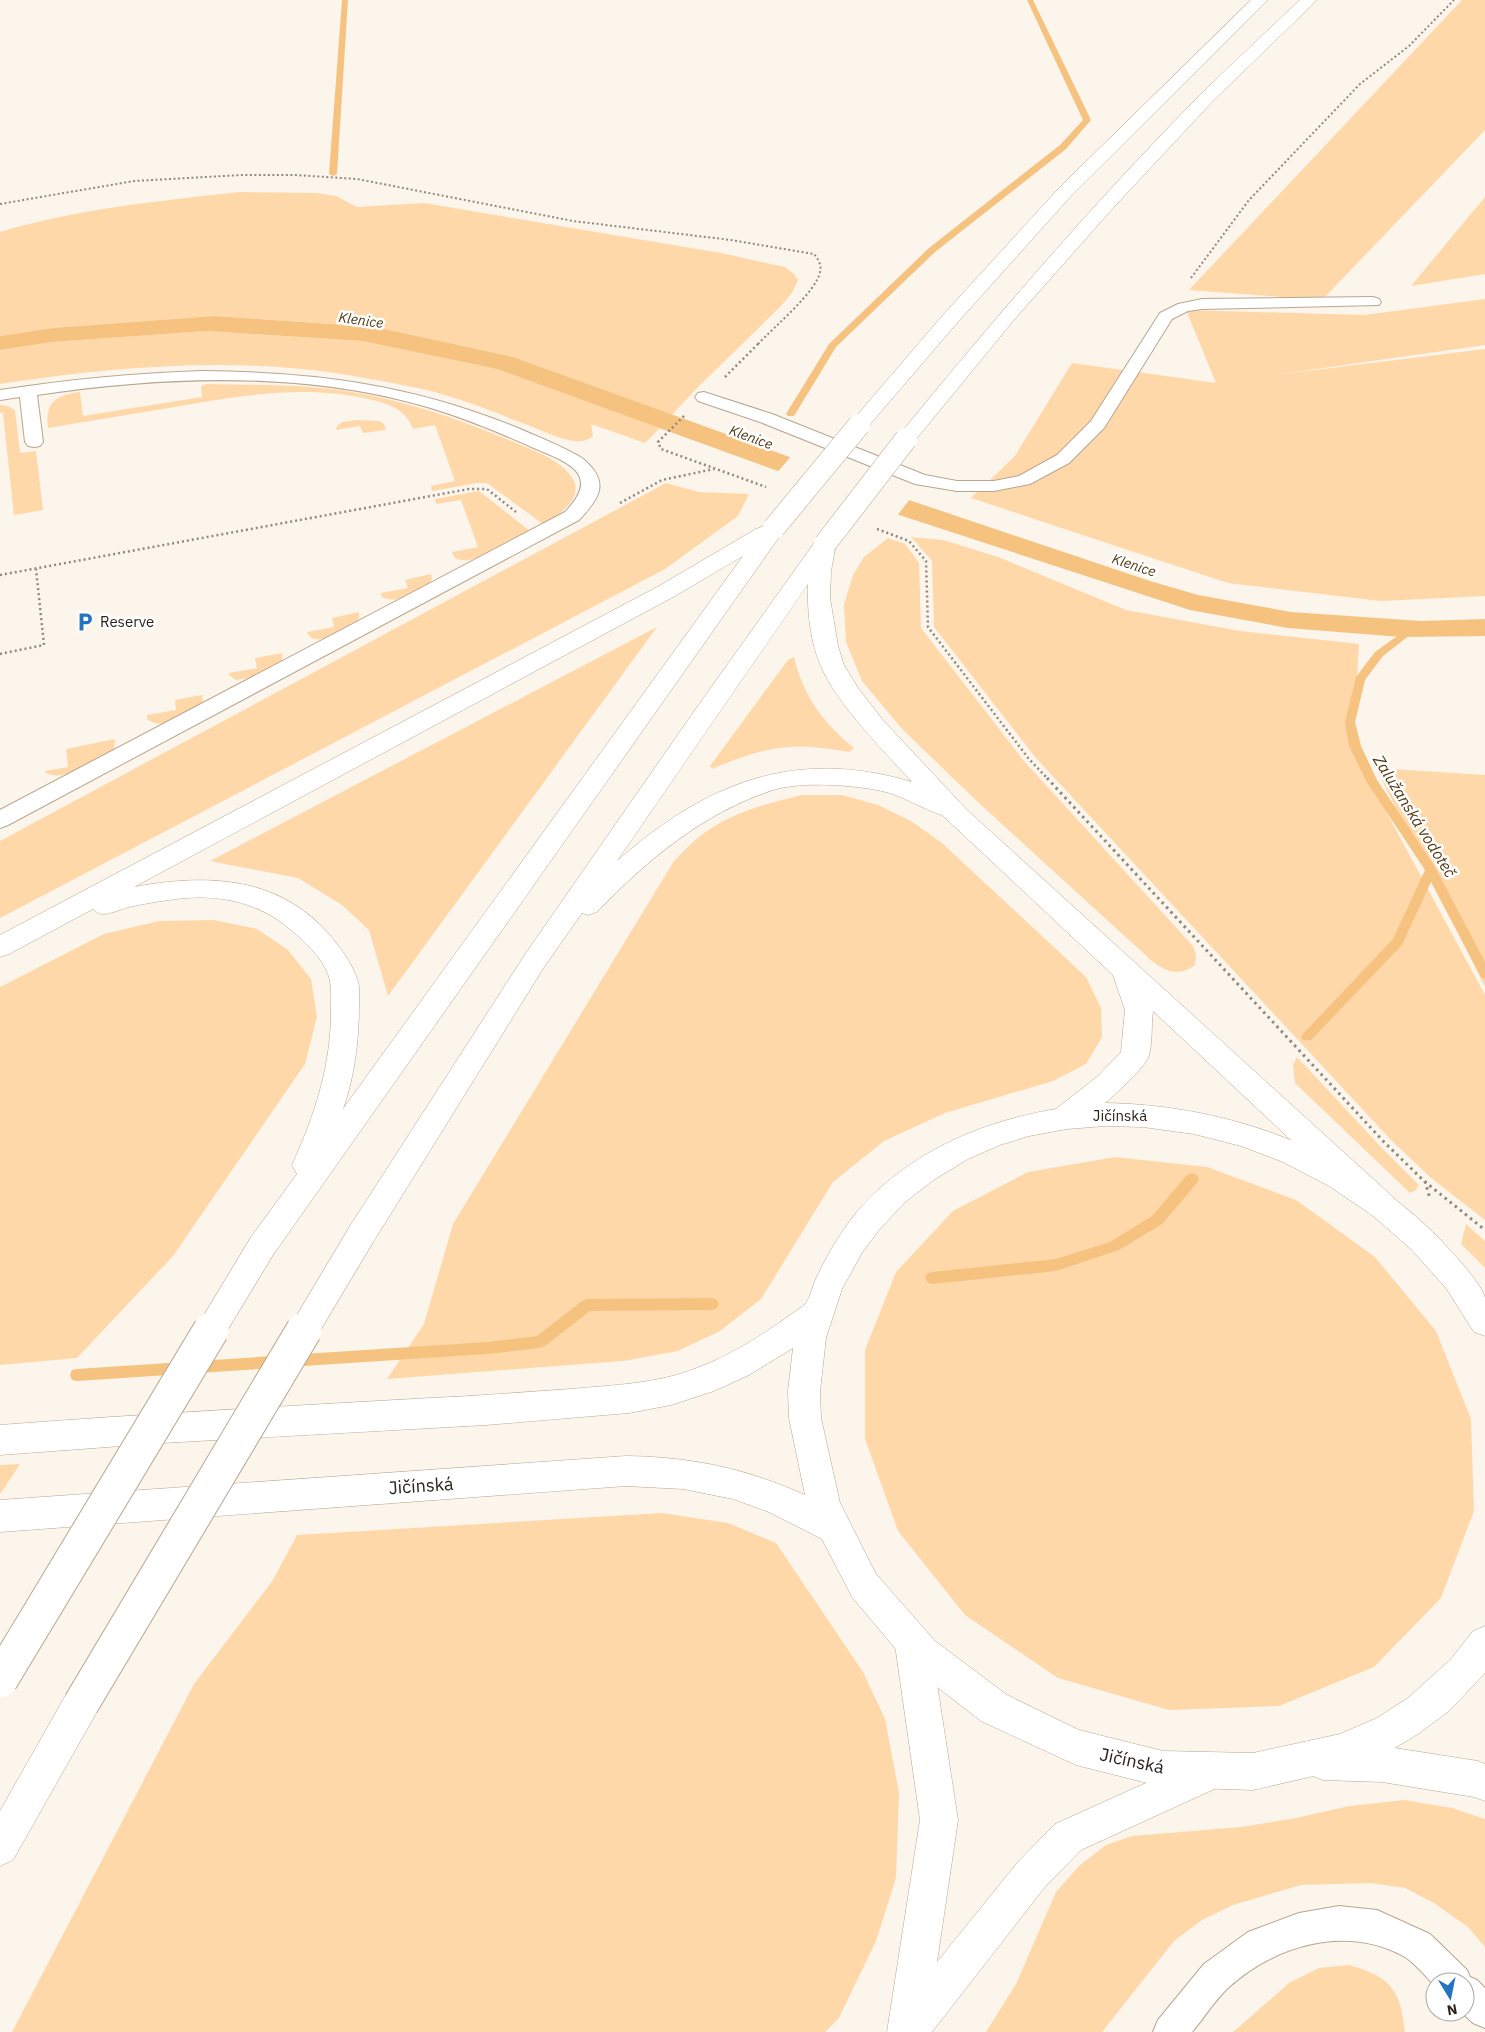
<svg xmlns="http://www.w3.org/2000/svg" width="1485" height="2032" font-family="'IBM Plex Sans',sans-serif">
  <style>
    .green { fill: #ffd8a9 }
    .water { fill: #f6c280 }
    .pier { fill: #fcf5eb }
    .lines { fill: none; stroke-linecap: round; stroke-linejoin: round }
    .stream { fill: #f6c280; fill-rule: evenodd }
    .lane-casing { stroke: #b8a68f; stroke-width: 2 }
    .secondary-casing { stroke: #b8a68f; stroke-width: 1 }
    .primary-casing { stroke: #b8a68f; stroke-width: 1 }
    .highway-casing { stroke: #b8a68f; stroke-width: 1 }
    .path-far2 { stroke: #908980; stroke-width: 2; stroke-dasharray: 2 2.5; stroke-linecap: butt }
    .path-far1 { stroke: #908980; stroke-width: 2.5; stroke-dasharray: 2 3; stroke-linecap: butt }
    .path { stroke: #908980; stroke-width: 3; stroke-dasharray: 2.5 4; stroke-linecap: butt }
    .lane { fill: #fff; fill-rule: evenodd }
    .secondary { fill: #fff; fill-rule: evenodd }
    .primary { fill: #fff; fill-rule: evenodd }
    .highway { fill: #fff; fill-rule: evenodd }
    .highway-bridge-far2-casing { stroke: #b8a68f; stroke-width: 23; stroke-linecap: butt }
    .highway-bridge-far1-casing { stroke: #b8a68f; stroke-width: 29; stroke-linecap: butt }
    .highway-bridge-casing { stroke: #b8a68f; stroke-width: 37; stroke-linecap: butt }
    .highway-bridge-far2 { stroke: #fff; stroke-width: 22 }
    .highway-bridge-far1 { stroke: #fff; stroke-width: 28 }
    .highway-bridge { stroke: #fff; stroke-width: 35 }
    .labels { text-anchor: middle; stroke-width: 5; stroke-linejoin: round; paint-order: stroke }
    .far-water-label { font-size: 14px; font-style: italic; fill: #533914; stroke: #fff }
    .poi-label { font-size: 15px; fill: #2a231b; stroke: #fff; text-anchor: start }
    .street-label { font-size: 15px; fill: #2a231b; stroke: #fff }
    .water-label { font-size: 16px; font-style: italic; fill: #533914; stroke: #fff }
    .near-street-label { font-size: 18px; fill: #2a231b; stroke: #fff }
  </style>
  <rect width="100%" height="100%" fill="#fcf5eb"/>
  <g class="green">
    <path d="M1462 0H1485V130L1322 300 1189 290Z"/>
    <path d="M239 192 317 193 336 196 357 207 424 203 721 253 785 267 794 274 798 280 792 293 780 307 694 391 672 415 513 357 375 327 214 316 52 328 0 336V232C77 209 159 201 239 192Z"/>
    <path d="M1485 197V274L1411 286Z"/>
    <path d="M1485 299V345L1274 375 1485 349V596L1381 601 1228 583 971 498 1015 456 1072 363 1216 383 1186 310 1364 315Z"/>
    <path d="M206 331 362 341 497 369 660 428 645 443 591 424 593 436C586 442 578 442 568 440 553 437 537 428 522 423 490 410 451 395 418 388 372 379 326 370 279 367 187 361 92 370 0 384V350L52 342Z"/>
    <path d="M206 384C252 385 300 384 346 391 405 400 462 420 516 443 534 451 559 459 571 476 587 497 558 516 543 524L487 483H477L432 491 431 486 455 481 435 425 413 429C406 409 387 403 368 399 298 383 227 398 157 410 120 416 84 422 48 428 45 402 56 395 80 392L83 416 202 397 201 386Z"/>
    <path d="M0 405 8 406 15 410 20 453 36 451 43 510 14 515 3 413H0Z"/>
    <path d="M357 420 379 421 384 424 386 430 363 433 360 426 336 430 337 426 342 422Z"/>
    <path d="M666 483 699 492 749 494 738 516 665 569 0 918V841Z"/>
    <path d="M479 491 530 531C514 540 469 570 454 557L452 552 478 547 461 500 436 504 435 499Z"/>
    <path d="M911 537 943 540 998 557 1126 610 1240 631 1359 644 1354 733 1361 765 1485 995V1220L1430 1177 1391 1140 1035 757 934 627 932 561Z"/>
    <path d="M888 538 905 544 919 563 921 628 1024 761 1193 946 1196 955 1195 965C1180 977 1166 972 1152 961L981 805 903 730 862 681 846 642 844 604 853 575 864 557Z"/>
    <path d="M431 574 432 579C426 592 395 605 382 597L381 593 408 588 405 580Z"/>
    <path d="M359 612V619L357 622C346 628 315 651 307 632L334 627 332 618Z"/>
    <path d="M657 627 388 996 369 930 342 905 298 878 210 861Z"/>
    <path d="M282 653V661L254 677 236 680 229 675V673L257 668 255 658Z"/>
    <path d="M794 657C803 695 823 723 854 748L849 752C790 742 767 746 712 769L710 766 788 660Z"/>
    <path d="M202 695 203 703C190 713 162 732 147 719V715L176 710 175 700Z"/>
    <path d="M115 739 114 750C97 759 65 783 46 773L45 771 68 767 66 749Z"/>
    <path d="M1376 768 1485 775V987Z"/>
    <path d="M802 795H842L878 805 911 821 942 843 1086 977 1101 1008 1102 1037 1086 1064 1053 1081 945 1113 884 1141 833 1182 761 1299 720 1331 678 1351 623 1361 387 1379 424 1324 453 1224 674 861C682 853 690 844 699 837 729 813 765 804 802 795Z"/>
    <path d="M214 920 257 929 288 950 311 979 317 1017 305 1064 173 1256 77 1358 0 1365V987L104 934 159 921Z"/>
    <path d="M1297 1057 1380 1146 1419 1185 1416 1190 1410 1193 1295 1083 1293 1065Z"/>
    <path d="M1115 1157 1207 1167 1296 1200 1375 1257 1436 1331 1471 1419 1474 1511 1441 1598 1374 1667 1279 1706 1169 1710 1058 1678 965 1615 898 1531 865 1439V1350L896 1272 953 1211 1028 1172Z"/>
    <path d="M1466 1224 1485 1241V1268L1461 1244Z"/>
    <path d="M20 1464 1 1493H0V1465Z"/>
    <path d="M662 1513 728 1523 776 1543 863 1672 885 1719 899 1793 896 1878 876 1941 839 2018 825 2032H12L194 1684 273 1580 297 1535Z"/>
    <path d="M1404 1800 1452 1808 1485 1819V1947L1468 1927 1434 1903 1405 1888 1371 1883 1301 1885 1233 1905 1202 1920 1174 1941 1102 2032H986L1016 1984 1056 1892 1080 1865 1106 1845 1132 1836 1241 1827 1296 1818 1349 1806Z"/>
    <path d="M1349 1965C1391 1977 1400 1989 1405 2032H1233L1289 1983 1319 1968Z"/>
  </g>
  <path class="water" d="M214 316 375 327 513 357 900 497 1150 581 1198 595 1291 612 1421 621 1485 619V636L1401 637 1288 628 1190 610 893 513 497 369 362 341 206 331 52 342 0 350V336L52 328Z"/>
  <path class="pier" d="M792 455 901 495 911 498 896 517 776 474Z"/>
  <g class="lines">
    <g class="stream">
      <path d="M342 0H348L337 174 333 176 329 174Z"/>
      <path d="M1027 0H1033L1091 120 1066 149 935 252 836 347 794 416H788L786 414 829 344 929 248 1060 145 1083 120Z"/>
      <path d="M1411 626 1416 629 1415 631 1383 656 1365 680 1355 722 1361 746 1377 780 1435 867 1485 962V979L1481 977 1431 882 1402 945 1311 1040H1303L1301 1037 1303 1034 1393 939 1425 870 1366 781 1349 746 1345 722 1356 677 1375 652Z"/>
      <path d="M1192 1173 1197 1175 1199 1179 1197 1183 1162 1224 1119 1250 1056 1271 932 1284 927 1282 925 1278 927 1274 932 1272 1056 1259 1110 1242 1152 1216 1187 1175Z"/>
      <path d="M712 1298 717 1300 719 1304 717 1308 712 1310 590 1311 545 1346 540 1348 487 1354 77 1381 72 1380 70 1375 72 1370 77 1369 487 1342 537 1336 582 1301 587 1299Z"/>
    </g>
    <defs>
      <g id="lane">
        <path d="M1373 297 1379 299 1381 302 1379 305 1202 309 1188 311 1172 319 1104 428 1069 463 1030 484 994 491H957L915 484 760 422 698 401 695 397 698 393 704 392 772 414 925 475 957 481H994L1019 476 1057 455 1091 421 1160 313 1178 304 1202 299Z"/>
        <path d="M202 371C313 372 409 384 513 426 536 436 560 445 582 458 610 481 601 497 579 520L8 825 0 828V810L565 512C601 475 570 463 536 449 494 430 450 412 405 401 287 371 157 377 37 395L43 442 40 446 34 447 28 446 25 442 20 397 0 400V390C67 380 134 373 202 371Z"/>
        <path d="M1339 1906 1377 1910 1430 1934 1467 1970 1470 1977 1477 1980 1485 1988V2028L1473 2023 1461 2012H1465V1982H1435V1986C1426 1977 1416 1964 1405 1957 1347 1924 1275 1945 1228 1988 1215 2000 1204 2018 1192 2032H1153L1158 2020 1204 1964 1248 1932 1299 1913Z"/>
      </g>
      <path id="secondary" d="M1323 1744 1382 1746 1478 1761 1485 1764V1801L1474 1797 1382 1782 1323 1780 1310 1775 1305 1762 1310 1749Z"/>
      <path id="primary" d="M1105 1103C1233 1105 1362 1153 1449 1249 1458 1259 1483 1286 1485 1298 1485 1310 1485 1324 1485 1336L1474 1332 1446 1288 1411 1249 1372 1215 1329 1186 1283 1162 1241 1146 1194 1134 1143 1127 1105 1126 1067 1129 1029 1136 1000 1145 968 1159 935 1179 905 1202 879 1230 863 1251 842 1289 826 1338 820 1391 821 1418 840 1503 876 1574 935 1641 1007 1695 1079 1730 1163 1751 1253 1753 1340 1734 1377 1718 1408 1698 1451 1659 1473 1631 1485 1626V1673L1449 1711 1418 1734 1388 1752 1358 1764 1340 1770 1253 1790 1163 1787 1076 1765 981 1721 910 1666 852 1597 822 1539 769 1512 733 1499 683 1489 626 1486 0 1532V1500L626 1456C691 1457 745 1468 805 1495L789 1418 788 1391 793 1348 749 1375 714 1391 671 1405 629 1413 486 1425 162 1443 0 1455V1425C144 1414 287 1406 431 1398 478 1396 524 1392 571 1389 613 1385 657 1384 697 1368 729 1356 758 1338 786 1318 792 1313 802 1308 806 1303 811 1296 813 1283 818 1275 828 1253 841 1232 856 1213 918 1140 1012 1110 1105 1103Z"/>
      <g id="highway">
        <path d="M1251 0H1268L1071 196 957 323 866 429 859 431 852 429 849 425 852 421 943 315 1059 188Z"/>
        <path d="M1300 0H1317L1213 101 1113 208 1013 321 913 443 906 445 899 443 896 439 899 435C995 318 1094 202 1201 94 1234 62 1267 31 1300 0Z"/>
        <path d="M774 521 782 523 785 528 782 533 273 1255 262 1259 251 1255 247 1246 251 1237 297 1174 292 1165C315 1115 332 1063 331 1007 331 996 332 985 328 974 321 956 305 942 291 930 261 904 225 895 185 898 166 900 147 903 129 907 121 909 111 914 103 914 99 914 95 911 93 909L9 954 0 957V935L659 586 756 529C763 527 767 523 774 521ZM743 556 343 1109C355 1075 359 1040 359 1004 359 996 360 989 358 981 352 963 340 947 328 933 276 875 205 874 134 887L675 596Z"/>
        <path d="M825 537 833 539 836 544 831 571 830 598 838 646 844 665 858 688 882 719 966 809 1393 1197 1397 1206 1393 1215 1382 1219 1371 1215 1153 1011C1151 1025 1153 1045 1148 1058 1142 1072 1082 1127 1067 1128 1064 1129 1059 1126 1056 1125L1052 1117 1056 1109 1098 1076 1121 1052 1125 1010 1113 975 942 815C922 809 904 796 882 791 853 785 803 781 773 790 703 813 647 860 597 912L588 915 582 913 544 967 372 1244 361 1248 350 1244 346 1235 350 1226 526 953 695 710 817 539ZM808 584C807 609 810 640 820 664 837 705 883 750 912 782 794 747 706 783 617 861Z"/>
        <path d="M913 1628 925 1633 931 1645 958 1820 937 1962 1018 1862 1055 1824 1208 1755 1221 1760 1226 1773 1221 1786 1081 1850 1044 1888 932 2032H887L920 1820 895 1645 901 1633Z"/>
        <path d="M81 1686 94 1691 99 1704 94 1717 13 1860 0 1866V1811L68 1691Z"/>
      </g>
    </defs>
    <use href="#lane" class="lane-casing"/>
    <use href="#secondary" class="secondary-casing"/>
    <use href="#primary" class="primary-casing"/>
    <use href="#highway" class="highway-casing"/>
    <g class="path-far2">
      <path d="M0 204 134 181 241 175H295L357 179 573 221 731 240 814 254C818 259 822 265 820 272 817 291 773 328 758 344"/>
      <path d="M1191 278 1249 200 1360 84 1409 46 1454 0"/>
    </g>
    <g class="path-far1">
      <path d="M725 377 759 343"/>
      <path d="M684 416 658 442 661 449 766 487"/>
      <path d="M620 503 662 480 714 469"/>
      <path d="M877 529 909 541 926 561 928 627 1029 759 1048 779"/>
      <path d="M0 575 469 489H487L516 512"/>
      <path d="M0 654 44 645 36 569"/>
    </g>
    <g class="path">
      <path d="M1047 778 1384 1142 1424 1181 1485 1230"/>
      <path d="M1425 1181 1430 1199"/>
    </g>
    <use href="#lane" class="lane"/>
    <use href="#secondary" class="secondary"/>
    <use href="#primary" class="primary"/>
    <use href="#highway" class="highway"/>
    <defs>
      <g id="highway-bridge-far2">
        <path d="M774 528 859 425"/>
        <path d="M825 544 906 439"/>
      </g>
      <g id="highway-bridge-far1">
        <path d="M210 1332 262 1246"/>
        <path d="M303 1332 361 1235"/>
      </g>
      <g id="highway-bridge">
        <path d="M0 1680 211 1330"/>
        <path d="M81 1704 304 1330"/>
      </g>
    </defs>
    <use href="#highway-bridge-far2" class="highway-bridge-far2-casing"/>
    <use href="#highway-bridge-far1" class="highway-bridge-far1-casing"/>
    <use href="#highway-bridge" class="highway-bridge-casing"/>
    <use href="#highway-bridge-far2" class="highway-bridge-far2"/>
    <use href="#highway-bridge-far1" class="highway-bridge-far1"/>
    <use href="#highway-bridge" class="highway-bridge"/>
  </g>
  <defs>
    <symbol id="parking-bare" viewBox="-9 -9 18 18"><path d="M-3.5-5.5H1a3.5 3.5 0 0 1 0 7H-1V5.5H-3.5ZM-1-3.4V-.6H.8a1.4 1.4 0 0 0 0-2.8Z" fill="#2673c2" stroke="#fff" stroke-width="2.5" paint-order="stroke"/></symbol>
  </defs>
  <g fill-rule="evenodd">
    <use href="#parking-bare" x="71" y="608" width="28" height="28"/>
  </g>
  <g class="labels">
    <g class="far-water-label">
      <text transform="translate(361 320) rotate(8)" y="5">Klenice</text>
      <text transform="translate(751 437) rotate(20)" y="5">Klenice</text>
      <text transform="translate(1134 565) rotate(18)" y="5">Klenice</text>
    </g>
    <g class="poi-label">
      <text x="100" y="627">Reserve</text>
    </g>
    <g class="street-label">
      <text x="1120" y="1121">Jičínská</text>
    </g>
    <g class="water-label">
      <text transform="translate(1415 816) rotate(58)" y="6">Zalužanská vodoteč</text>
    </g>
    <g class="near-street-label">
      <text transform="translate(421 1486) rotate(-4)" y="6">Jičínská</text>
      <text transform="translate(1132 1761) rotate(12)" y="6">Jičínská</text>
    </g>
  </g>
  <g transform="translate(1450 1997) rotate(170)"><circle r="24" fill="#ffffff" stroke="#aaa7a4"/>
  <path d="M0-4L9 19L0 12L-9 19Z" fill="#2673c2"/>
  <text y="-8" font-size="14" font-weight="bold" text-anchor="middle" fill="#2a231b">N</text>
  </g>
</svg>
